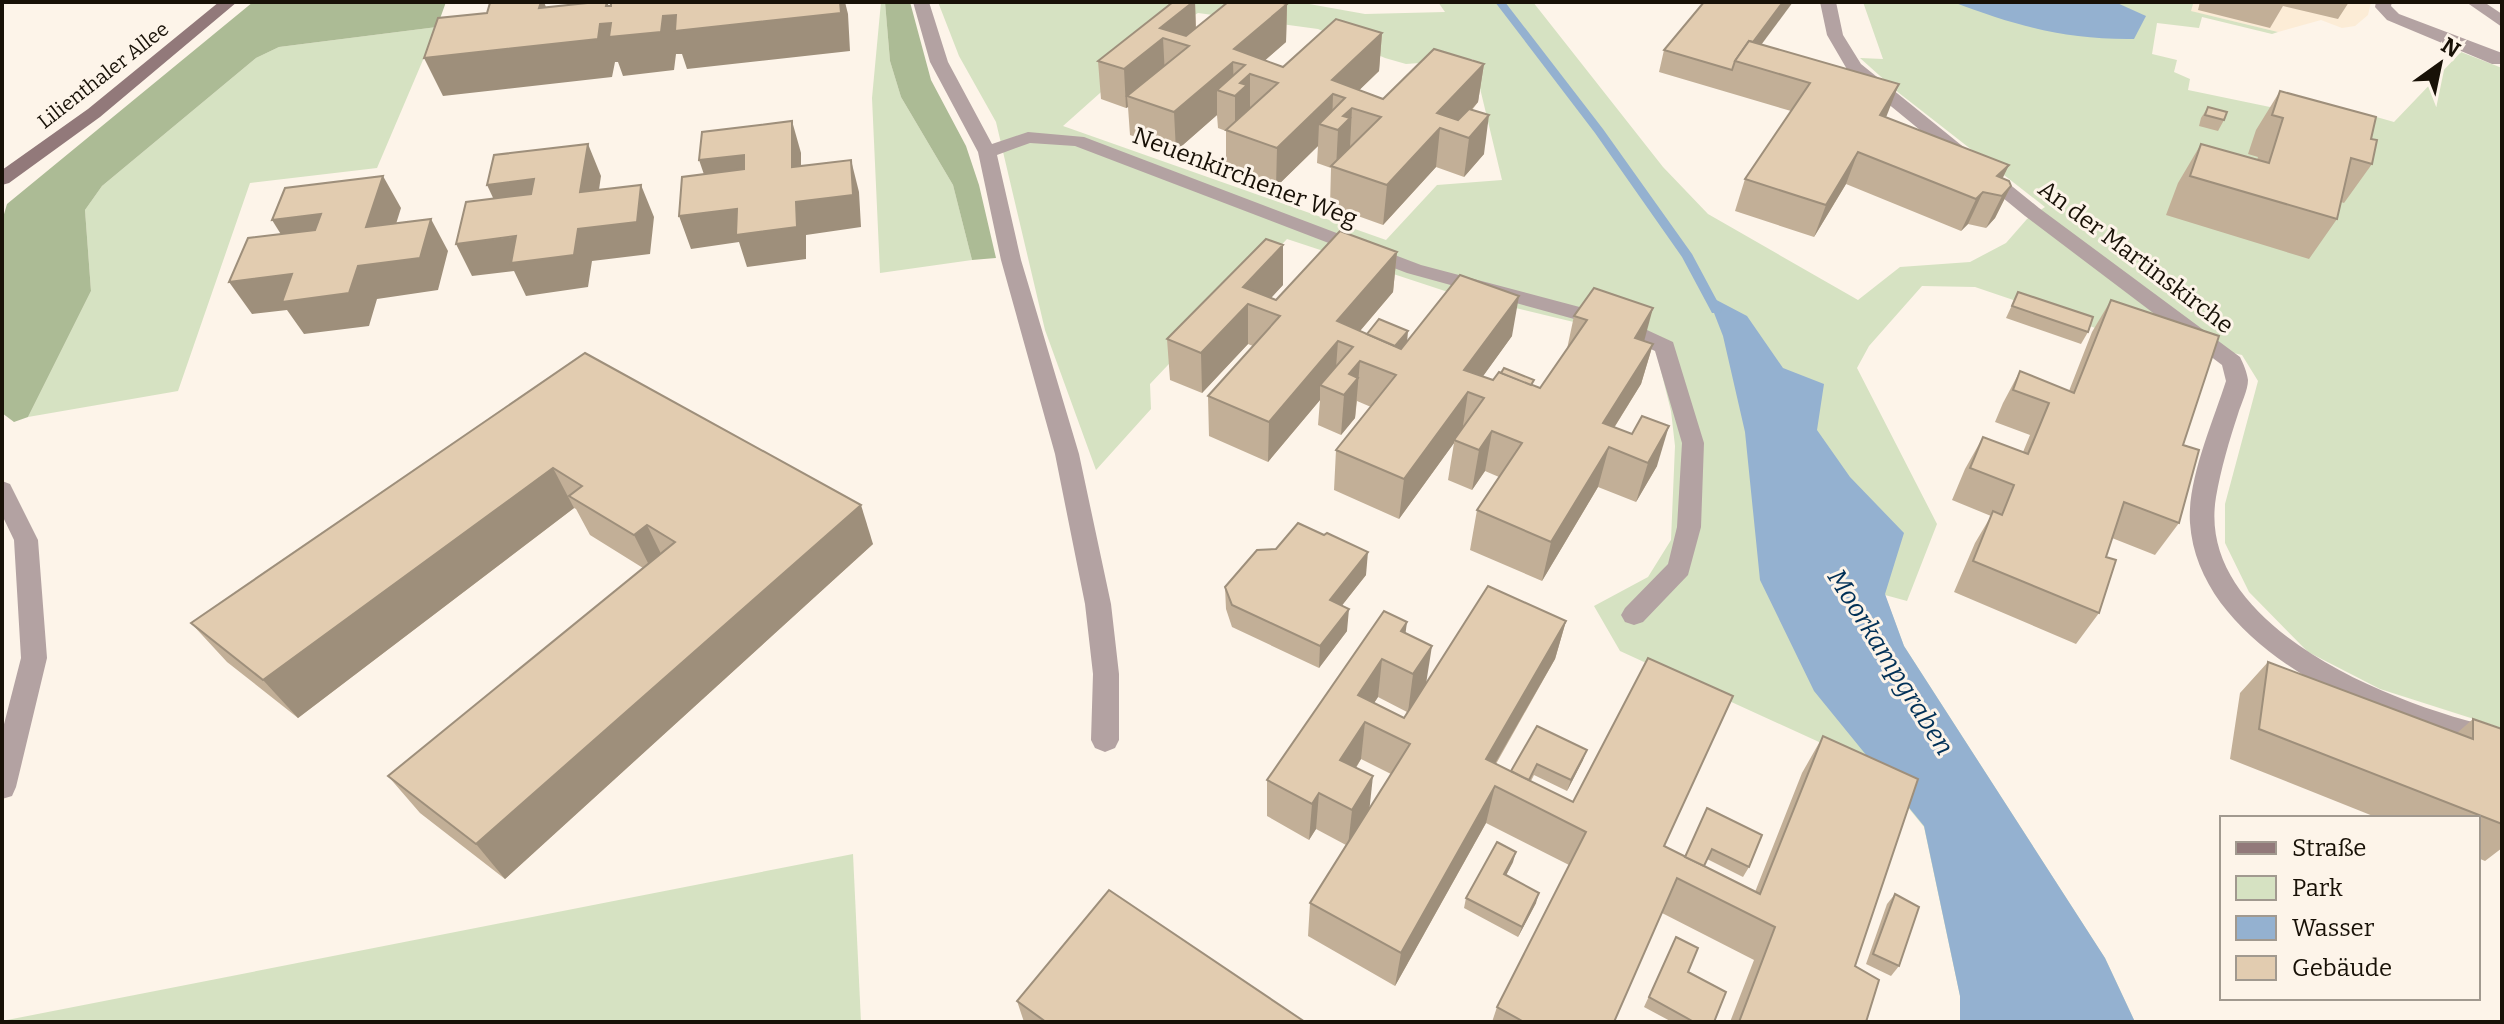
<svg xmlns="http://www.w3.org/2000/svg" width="2504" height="1024" font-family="Bitter,serif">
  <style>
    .built { fill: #fcecd6 }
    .green { fill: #d6e2c2; fill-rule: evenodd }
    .forest { fill: #acbb95 }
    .water { fill: #94b1d0 }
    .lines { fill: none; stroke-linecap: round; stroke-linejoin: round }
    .stream { fill: #94b1d0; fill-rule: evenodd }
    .minor { fill: #b3a2a2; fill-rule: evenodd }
    .secondary { fill: #92797a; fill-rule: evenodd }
    .wall { fill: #c2af97; fill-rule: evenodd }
    .shaded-wall { fill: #9e8f7b }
    .building { fill: #e2ccb0; stroke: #9e8f7b; stroke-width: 2 }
    .labels { text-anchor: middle; stroke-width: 6; stroke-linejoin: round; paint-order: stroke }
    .far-street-label { font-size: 20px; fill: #181107; stroke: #fdf4e9 }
    .street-label { font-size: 24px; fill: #181107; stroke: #fdf4e9 }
    .water-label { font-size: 26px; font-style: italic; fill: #003057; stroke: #fdf4e9 }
  </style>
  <rect width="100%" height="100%" fill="#fdf4e9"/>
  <path class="built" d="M2181 2H2371L2368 15 2355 26 2342 28 2321 20 2278 32 2190 11 2192 4Z"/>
  <g class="green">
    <path d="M881 2H885L890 61 901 97 953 185 972 260 880 273 872 98Z"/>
    <path d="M938 2H1298L1365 14 1445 12 1438 2H1533L1663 167 1708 214 1858 300 1900 267 1970 262 2006 243 2027 219 2045 207 1899 93 1860 58 1883 59 1863 2 2193 4 2191 11 2278 32 2272 34 2202 17 2199 28 2157 23 2152 54 2177 60 2174 72 2190 79 2188 90 2362 126 2361 116H2373L2394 122 2461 52 2502 68V728L2380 689 2308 652 2249 592 2225 543V504L2258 381 2242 355 2166 337 2163 351 1975 287 1922 286 1869 346 1857 368 1937 524 1907 601 1885 595 1904 646 2105 958 2135 1022H1960V996L1924 827 1876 768 1620 651 1594 606 1648 577 1671 540 1675 446 1671 411 1656 351 1615 332 1445 291 1287 239 1150 384 1151 409 1096 470 1045 330 996 122 959 56ZM1198 13 1318 29 1385 58 1406 64 1473 59 1502 180 1437 185 1386 240 1063 126 1109 85 1110 64Z"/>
    <path d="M437 27 377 168 250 183 178 391 28 417 91 291 85 210 102 186 256 58 279 47Z"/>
    <path d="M853 854 861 1022H2V1021Z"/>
  </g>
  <g class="forest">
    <path d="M253 2H446L437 27 279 47 256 58 102 186 85 210 91 291 28 417 14 422 2 413V221L7 204Z"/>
    <path d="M885 2H910L931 80 966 146 979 185 996 258 972 260 953 185 901 97 890 61Z"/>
  </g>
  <g class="water">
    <path d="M1953 2H2115L2146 16 2134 39C2067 40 2016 26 1953 2Z"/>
    <path d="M1707 295 1747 316 1783 368 1824 384 1817 430 1850 477 1904 533 1885 594 1904 646 2105 958 2135 1022H1960V996L1924 826 1814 691 1760 580 1745 432 1723 336Z"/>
  </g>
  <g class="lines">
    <path class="stream" d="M1495 2H1505L1603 129 1692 254 1722 310 1720 313H1712L1682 257 1595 133Z"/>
    <g class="minor">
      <path d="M913 2H929L948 62 992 144 1028 132 1084 137 1421 265 1621 318 1673 342 1704 443 1701 527 1688 575 1643 622 1634 625 1625 622 1621 615 1625 608 1668 564 1677 527 1682 443 1655 351 1607 328 1407 273 1075 146 1030 143 997 155 1021 260 1079 454 1111 604 1119 674V740L1115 748 1105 752 1095 748 1091 740 1093 674 1085 604 1055 454 1001 260 978 152 930 62Z"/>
      <path d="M1820 2H1836L1843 35 1861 64 2039 208 2240 357C2243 363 2247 372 2248 380 2248 390 2241 404 2238 414 2229 441 2221 469 2216 497 2194 629 2401 708 2502 729V753C2394 729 2199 655 2190 523 2187 480 2213 422 2226 381L2222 365 2025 216 1848 71 1827 35Z"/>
      <path d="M2376 2H2392L2391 6 2399 14 2502 53V64H2492L2387 20 2375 7Z"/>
      <path d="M2466 2H2484L2502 14V27Z"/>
      <path d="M2 481 10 484 38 540 47 658 16 787 12 796 2 799V732L21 658 14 540 2 515Z"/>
    </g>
    <path class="secondary" d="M219 2H237L100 117 9 183 2 185V170L88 109Z"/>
  </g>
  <g class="wall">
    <path d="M1173 2H1195L1196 28 1287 4 1286 42 1265 60 1283 67 1382 33 1379 71 1359 90 1383 99 1484 64 1478 102 1472 110 1484 154 1464 177 1436 167 1383 225 1330 206 1331 168 1317 163 1318 146 1276 187 1226 169V131L1218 128 1217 115 1176 151 1130 135 1128 107 1126 108 1101 99 1098 61Z"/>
    <path d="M2200 2H2349L2338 19 2283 6 2270 28 2198 10Z"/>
    <path d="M1761 45 1887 115 1885 117 2009 165 2002 178 2011 186 1995 218 1986 228 1968 224 1961 231 1846 184 1814 237 1735 211 1745 179 1791 111 1659 72 1664 50Z"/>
    <path d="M2280 91 2371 139 2372 164 2344 203 2341 202 2337 219 2309 259 2166 215 2178 183 2201 144 2257 160 2258 157 2248 154 2256 130Z"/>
    <path d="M2208 107 2224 120 2218 131 2199 126 2201 118Z"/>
    <path d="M1397 252 1393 292 1360 331 1367 334 1407 341 1512 336 1482 377 1493 380 1533 385 1540 388 1567 349 1574 316 1653 344 1641 384 1614 428 1657 466 1636 502 1598 487 1542 581 1470 550 1477 510 1499 477 1485 471 1472 490 1448 480 1454 443 1399 519 1334 490 1336 450 1371 407 1357 401 1355 418 1341 435 1318 425 1320 400 1268 462 1209 436 1208 396 1253 346 1248 344 1202 393 1170 380 1167 339 1283 285 1270 298 1276 300Z"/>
    <path d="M2018 292 2088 332 2081 344 2006 318Z"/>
    <path d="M2111 300 2183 445 2179 523 2155 555 2112 538 2106 557 2099 613 2076 644 1954 592 1975 543 1991 516 1952 500 1965 469 1983 437 2023 452 2030 435 1995 422 2003 403 2020 371 2069 391 2092 332Z"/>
    <path d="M585 353 873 544 505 879 420 813 388 776 643 568 590 535 576 509 574 508 298 718 227 662 191 623Z"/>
    <path d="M1366 575 1342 605 1347 631 1319 668 1232 627 1226 609 1225 587Z"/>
    <path d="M1566 621 1555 659 1496 764 1511 771 1537 726 1583 760 1567 791 1534 775 1531 781 1685 857 1707 808 1749 867 1743 877 1707 859 1704 866 1755 892 1802 773 1823 736 1855 966 1866 1022H1730L1754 960 1662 913 1614 1022H1492L1497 1007 1569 865 1486 823 1395 986 1308 936 1310 903 1346 845 1316 829 1309 840 1267 816V780L1406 634 1426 683ZM1378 697 1407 712 1404 718 1374 703ZM1361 759 1391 774 1369 809 1356 768Z"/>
    <path d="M2268 662 2457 733 2473 719 2502 729V848L2485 861 2478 858V818H2378L2230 759 2240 693Z"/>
    <path d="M1513 862 1506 875 1536 903 1518 937 1464 908 1466 898Z"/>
    <path d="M1895 894 1899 966 1891 976 1866 964 1887 904Z"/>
    <path d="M1676 937 1688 972 1714 1022H1672L1644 1007Z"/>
    <path d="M1017 1001 1305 1022H1024Z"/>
  </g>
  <g class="shaded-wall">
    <path d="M541 2H544L557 35 600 24 607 2 620 36 663 16 845 2 848 14 850 51 687 69 682 54H676L674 70 623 76 618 62H615L612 77 443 96 424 58 539 8Z"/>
    <path d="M1193 2H1195L1196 38H1163L1165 76 1127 96 1128 107 1126 108 1124 69 1160 28Z"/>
    <path d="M1783 2H1793L1747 64 1739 62Z"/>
    <path d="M1287 4 1286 42 1245 78V65L1234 49Z"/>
    <path d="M1382 33 1379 71 1345 104V98L1333 94 1332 128 1319 124 1318 146 1276 187 1277 148 1332 80Z"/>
    <path d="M1233 62 1234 95 1217 90V115L1176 151 1174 112Z"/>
    <path d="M1484 64 1478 102 1451 132 1440 128 1436 167 1383 225 1387 185 1437 113Z"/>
    <path d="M1250 74V113L1247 124 1235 134V96L1240 83Z"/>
    <path d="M1899 84 1887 115 1868 147 1880 115Z"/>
    <path d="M1352 108 1350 147 1348 149 1347 157 1336 169 1338 130 1343 116Z"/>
    <path d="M1489 115 1484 154 1464 177 1469 138Z"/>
    <path d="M792 121 801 153V199L792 167Z"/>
    <path d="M588 144 601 176 594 224 580 192Z"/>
    <path d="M1858 152 1846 184 1814 237 1826 205Z"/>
    <path d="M744 155 755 187 710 192 699 160Z"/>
    <path d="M851 160 859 192 861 227 806 235V259L747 267 739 242 691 249 679 216 796 202Z"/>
    <path d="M2009 165 1995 194 1997 176Z"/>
    <path d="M383 176 401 208 385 259 366 227Z"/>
    <path d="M534 179 548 211 502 217 487 185Z"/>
    <path d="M641 185 654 217 650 254 592 261 588 287 526 296 514 271 472 276 456 244 578 229Z"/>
    <path d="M2011 186 1995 218 1986 228 2002 196Z"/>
    <path d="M1983 192 1968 224 1961 231 1976 199Z"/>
    <path d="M321 214 340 246 292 252 272 220Z"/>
    <path d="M431 219 448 251 438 290 377 299 369 326 304 334 287 310 252 314 229 282 358 266Z"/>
    <path d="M1283 245V285L1261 309 1248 304V344L1202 393 1201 353 1243 287Z"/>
    <path d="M1397 252 1393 292 1348 345 1338 341 1335 381 1320 385V400L1268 462 1269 422 1337 321Z"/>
    <path d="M1519 296 1512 336 1471 393 1468 392 1462 432 1454 440V443L1399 519 1404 479 1464 370Z"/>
    <path d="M1653 308 1642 349 1635 338Z"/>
    <path d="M1408 331 1407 343 1394 358 1395 346Z"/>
    <path d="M1653 344 1641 384 1592 463 1603 423Z"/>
    <path d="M1360 361 1355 418 1341 435 1344 395 1349 374Z"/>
    <path d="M1669 426 1657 466 1636 502 1648 463Z"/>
    <path d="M1492 431 1485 471 1472 490 1479 450Z"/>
    <path d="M1609 447 1598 487 1542 581 1551 542Z"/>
    <path d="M553 468 574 508 298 718 263 680Z"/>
    <path d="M861 505 873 544 505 879 476 844Z"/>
    <path d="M647 525 666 564 654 575 634 535Z"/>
    <path d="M1368 552 1366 575 1329 622 1330 600Z"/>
    <path d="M1349 609 1347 631 1319 668 1320 646Z"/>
    <path d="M1566 621 1555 659 1477 795 1486 759Z"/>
    <path d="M1407 622 1402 660 1401 631Z"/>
    <path d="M1432 646 1426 684 1408 712 1413 674Z"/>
    <path d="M1382 659 1378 697 1354 733 1358 695Z"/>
    <path d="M1365 722 1361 759 1337 797 1340 760Z"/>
    <path d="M1587 750 1583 760 1567 791 1571 780Z"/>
    <path d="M1373 776 1369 813 1348 846 1352 810Z"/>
    <path d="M1495 786 1486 823 1395 986 1401 953Z"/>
    <path d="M1319 793 1316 829 1309 840 1312 804Z"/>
    <path d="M1516 852 1513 862 1501 885 1504 874Z"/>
    <path d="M1539 893 1536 903 1518 937 1522 927Z"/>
  </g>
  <g class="building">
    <path d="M498 2H541L539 8 597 2H607L606 6H611V2H840L841 13 675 31 676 15 663 16 661 32 609 37 611 23 600 24 598 39 424 58 438 18 487 13 490 3Z"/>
    <path d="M1173 2H1193L1160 28 1186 36 1228 2H1278L1287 4 1234 49 1283 67 1336 19 1382 33 1332 80 1383 99 1434 49 1484 64 1437 113 1458 120 1469 109 1489 115 1469 138 1440 128 1387 185 1331 166 1381 117 1352 108 1343 116 1350 118 1338 130 1319 124 1345 98 1333 94 1277 148 1226 130 1278 83 1250 74 1240 83 1247 85 1235 96 1217 90 1245 65 1233 62 1174 112 1127 96 1189 46 1163 38 1124 69 1098 61Z"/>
    <path d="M1704 2H1783L1753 42 1749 41 1735 61 1732 70 1664 50Z"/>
    <path d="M1749 41 1899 84 1880 115 2009 165 1997 176 2009 181 2011 186 2002 196 1983 192 1976 199 1858 152 1826 205 1745 179 1810 83 1735 61Z"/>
    <path d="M2280 91 2376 117 2371 139 2377 140 2372 164 2351 158 2337 219 2190 176 2201 144 2269 163 2283 118 2272 115Z"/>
    <path d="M2208 107 2227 112 2224 120 2205 115Z"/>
    <path d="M792 121V167L851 160 853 195 796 202 797 227 736 235 737 209 679 216 682 177 744 169V155L699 160 702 132Z"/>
    <path d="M588 144 580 192 641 185 637 222 578 229 574 255 511 263 516 236 456 244 466 202 531 194 534 179 487 185 494 155Z"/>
    <path d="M383 176 366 227 431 219 420 258 358 266 349 293 282 302 292 274 229 282 248 238 315 230 321 214 272 220 285 188Z"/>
    <path d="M1340 231 1397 252 1337 321 1401 349 1460 275 1519 296 1464 370 1493 380 1499 372 1540 388 1587 320 1574 316 1594 288 1653 308 1635 338 1653 344 1603 423 1632 434 1642 416 1669 426 1648 463 1609 447 1551 542 1477 510 1522 443 1492 431 1479 450 1454 440 1484 398 1468 392 1404 479 1336 450 1396 375 1360 361 1349 374 1358 378 1344 395 1320 385 1353 347 1338 341 1269 422 1208 396 1280 316 1248 304 1201 353 1167 339 1266 239 1283 245 1243 287 1276 300Z"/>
    <path d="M2018 292 2093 317 2088 332 2012 306Z"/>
    <path d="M2111 300 2219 336 2183 445 2199 450 2179 523 2124 502 2106 557 2116 560 2099 613 1973 561 1993 511 2002 515 2014 485 1970 468 1983 437 2028 454 2049 403 2013 390 2020 371 2074 393Z"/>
    <path d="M1379 319 1408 331 1395 346 1367 334Z"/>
    <path d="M585 353 861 505 476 844 388 776 675 542 647 525 634 535 569 496 582 486 553 468 263 680 191 623Z"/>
    <path d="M1504 368 1534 380 1531 385 1501 373Z"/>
    <path d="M1298 523 1324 535 1327 533 1368 552 1330 600 1349 609 1320 646 1232 605 1225 587 1257 550 1276 549Z"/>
    <path d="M1488 586 1566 621 1486 759 1573 802 1648 658 1733 696 1664 846 1760 894 1823 736 1918 779 1855 966 1879 980 1866 1022H1739L1775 927 1677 878 1614 1022H1524L1497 1007 1586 832 1495 786 1401 953 1310 903 1410 744 1365 722 1340 760 1373 776 1352 810 1319 793 1312 804 1267 780 1384 611 1407 622 1401 631 1432 646 1413 674 1382 659 1358 695 1404 718Z"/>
    <path d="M2268 662 2473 739V719L2502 729V824L2259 729Z"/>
    <path d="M1537 726 1587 750 1571 780 1537 764 1529 780 1511 771Z"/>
    <path d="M1707 808 1762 835 1749 867 1712 849 1704 866 1685 857Z"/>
    <path d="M1497 842 1516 852 1504 874 1539 893 1522 927 1466 898Z"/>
    <path d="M1109 890 1305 1022H1046L1017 1001Z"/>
    <path d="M1895 894 1919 907 1899 966 1873 954Z"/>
    <path d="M1676 937 1698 948 1688 972 1726 992 1714 1022H1694L1649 997Z"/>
  </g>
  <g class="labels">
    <g class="far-street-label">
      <text transform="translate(103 75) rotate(-38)" y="7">Lilienthaler Allee</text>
    </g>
    <g class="street-label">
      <text transform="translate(1245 177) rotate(21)" y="8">Neuenkirchener Weg</text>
      <text transform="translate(2136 257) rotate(37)" y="8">An der Martinskirche</text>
    </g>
    <g class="water-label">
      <text transform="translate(1891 662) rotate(58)" y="9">Moorkampgraben</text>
    </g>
  </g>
  <rect width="2504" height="1024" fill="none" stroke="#181107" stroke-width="8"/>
  <rect x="2220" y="816" width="260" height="184" fill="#fdf4e9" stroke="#a1998f" stroke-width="2"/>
  <rect x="2236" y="842" width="40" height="12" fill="#92797a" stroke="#a1998f" stroke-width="2"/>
  <text x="2292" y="856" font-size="24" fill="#181107">Straße</text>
  <rect x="2236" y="876" width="40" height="24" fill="#d6e2c2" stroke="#a1998f" stroke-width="2"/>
  <text x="2292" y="896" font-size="24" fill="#181107">Park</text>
  <rect x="2236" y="916" width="40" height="24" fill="#94b1d0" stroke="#a1998f" stroke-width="2"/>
  <text x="2292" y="936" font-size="24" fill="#181107">Wasser</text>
  <rect x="2236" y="956" width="40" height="24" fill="#e2ccb0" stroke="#a1998f" stroke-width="2"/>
  <text x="2292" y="976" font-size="24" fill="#181107">Gebäude</text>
  <g transform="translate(2440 64) rotate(33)" stroke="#fdf4e9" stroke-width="6" paint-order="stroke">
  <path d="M0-6L14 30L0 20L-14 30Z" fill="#181107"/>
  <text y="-12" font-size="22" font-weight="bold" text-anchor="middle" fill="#181107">N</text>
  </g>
</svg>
